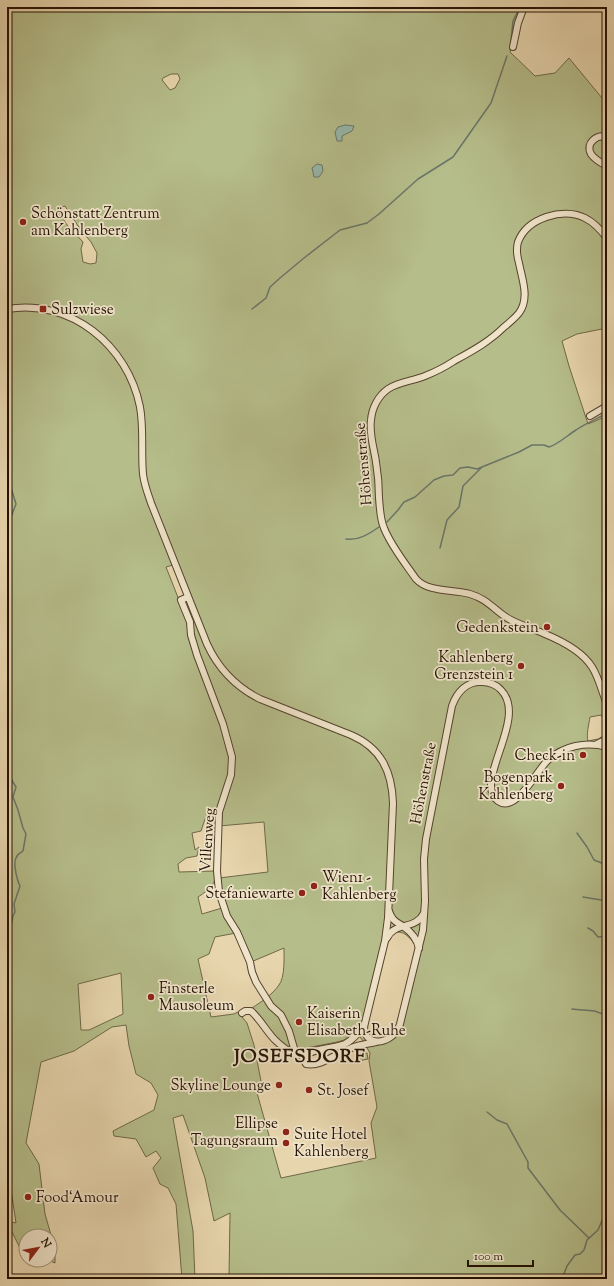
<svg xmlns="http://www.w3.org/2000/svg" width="614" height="1286" font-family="'Sorts Mill Goudy',serif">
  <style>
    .green { fill: #b5bd8a; stroke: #6e6847; fill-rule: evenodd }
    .water { fill: #97b8ad; stroke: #6a7669 }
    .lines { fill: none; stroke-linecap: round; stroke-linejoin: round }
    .stream { stroke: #6a7669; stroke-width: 1.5 }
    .minor-casing { stroke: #56432e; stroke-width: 8 }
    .minor { stroke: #efe4ca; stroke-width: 6 }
    .poi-dot { fill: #8f2418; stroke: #efe4ca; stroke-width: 1.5 }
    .labels { text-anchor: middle; stroke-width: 3.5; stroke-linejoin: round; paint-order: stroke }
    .poi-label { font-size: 15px; fill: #261204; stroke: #efe4ca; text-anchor: start }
    .street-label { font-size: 15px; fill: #261204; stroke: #efe4ca }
    .district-label { font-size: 19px; font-weight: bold; letter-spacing: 1px; fill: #261204; stroke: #efe4ca }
  </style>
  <rect width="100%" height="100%" fill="#e7d5ad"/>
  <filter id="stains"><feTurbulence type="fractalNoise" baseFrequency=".005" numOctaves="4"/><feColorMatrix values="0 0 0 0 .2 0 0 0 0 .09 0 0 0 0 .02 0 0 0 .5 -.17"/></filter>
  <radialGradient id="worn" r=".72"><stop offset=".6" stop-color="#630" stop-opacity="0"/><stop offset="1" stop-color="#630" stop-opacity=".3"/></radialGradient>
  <g class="green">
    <path d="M7 7H523L516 26 510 52 535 76 555 73 569 58 602 98 607 95V328L577 334 562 341 569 366 588 424 607 416V1279H229L230 1213 214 1221 205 1178 183 1115 173 1118 193 1231 195 1279H182L176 1204 168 1188 160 1184 153 1168 161 1158 156 1151 146 1157 136 1139 114 1136 113 1131 154 1110 158 1095 151 1083 136 1074 129 1046 126 1025 112 1027 74 1051 41 1062 26 1143 39 1164 45 1214 55 1249V1263L48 1260H50V1236H26V1250L20 1248 11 1230 7 1228V1221L16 1223 9 1177H7ZM171 74H178L180 79 175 88 170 90 162 80 163 78ZM65 206 80 229 91 242 97 253 96 263 90 264 83 262 81 249 83 242 67 225 59 212 62 207ZM173 565 187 601H186L181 602 179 600 166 567ZM601 715C606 723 609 734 598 739 595 740 591 740 588 741 586 735 589 724 590 717ZM212 811 220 814 219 826 264 822 268 872 219 878 226 910 251 962 284 948C284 958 285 977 279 985 272 995 261 1002 252 1008L285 1047 296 1050 337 1042 344 1040 356 1030 370 1053 369 1061 377 1107 371 1123 376 1158 281 1178 257 1093 261 1081 254 1045 247 1023 238 1012 234 1014 211 1017 198 959 209 954 215 937 236 933 222 908 202 914 198 897C207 891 218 884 215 871L179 872 178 864 186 858 197 856 199 847 195 850 192 833 201 831 205 819ZM398 932C406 932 412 940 416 947L396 1032 385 1038 374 1039 367 1033 366 1023 387 941 394 933ZM121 973 123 1014 89 1030H81L78 984Z"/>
    <path d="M363 1053H367L368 1059 358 1061 356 1054Z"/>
  </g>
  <g class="water">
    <path d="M345 125 354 126 352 131 342 136V141H337L335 132 338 127Z"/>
    <path d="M317 164 322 165 323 171 319 177H314L312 168Z"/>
  </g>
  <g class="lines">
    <g class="stream">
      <path d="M511 41 513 21 520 7"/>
      <path d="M252 309 266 298 270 287 280 278 304 258 340 230 367 223 379 214 418 179 453 157 491 103 507 56"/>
      <path d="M7 463 11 488 16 504 9 522 10 525 7 531"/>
      <path d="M387 522 398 510 404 502 415 497 434 480 444 476 453 475 460 468 468 467 477 469 519 452 532 445H544L549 447C557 445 568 435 576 430 586 423 597 419 607 413"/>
      <path d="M346 539C358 541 369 534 379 527"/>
      <path d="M440 548 447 520 459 507 463 486 481 468"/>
      <path d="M7 765 8 774 16 787 13 797 18 810 23 828 26 834 23 851C20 853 17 854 16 858 13 864 17 880 20 886L14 904 15 912 13 916 9 936 11 945 9 950 10 958 7 967 9 979 7 992"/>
      <path d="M577 833 587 847 594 860 602 863 607 867"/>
      <path d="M583 897 607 901"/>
      <path d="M588 928 593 931 598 937 607 936"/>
      <path d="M603 994H607"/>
      <path d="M572 1009C579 1010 587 1010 594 1011 599 1012 602 1015 607 1014"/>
      <path d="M487 1112 497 1120 507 1124 528 1162V1168L560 1210 589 1238"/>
      <path d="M562 1279 567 1266 575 1255 580 1254 584 1250 587 1240 598 1230 607 1209"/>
    </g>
    <defs>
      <g id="minor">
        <path d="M513 47 518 23 524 7"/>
        <path d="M607 137C597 134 585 143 591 154 595 160 601 163 607 166"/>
        <path d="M607 238C601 230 595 223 585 218 563 207 527 218 518 242 516 249 517 256 519 263 522 279 530 298 519 313 515 318 509 323 504 327 489 342 472 351 454 361 445 367 435 372 425 376 413 381 398 382 388 389 378 396 372 408 371 420 369 434 374 448 376 462 378 474 379 486 379 498 380 508 380 519 384 528 391 546 405 563 416 579 429 593 453 589 470 594 490 600 495 612 511 620 522 626 534 629 545 634 562 641 582 651 592 667 599 678 602 692 607 704"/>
        <path d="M7 309C71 298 128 346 140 407 144 429 141 452 143 474 144 484 148 494 151 503L207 644C218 668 236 687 260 699L351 735C381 748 392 771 393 803L388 918 385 941 364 1027C366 1051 395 1042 400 1024L423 930 425 901 424 859 426 839 452 706C457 692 467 681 482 682 489 682 497 685 501 690 529 718 472 783 498 801 516 814 537 770 548 760 564 746 586 741 607 747"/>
        <path d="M590 416 607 406"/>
        <path d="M188 597 181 600 190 622 191 635 197 655 223 724 232 757 231 775 219 812 217 871 219 892 227 916 237 932 250 962 252 972 256 982 271 1006 281 1015 289 1031 296 1055"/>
        <path d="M597 744 607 739"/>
        <path d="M389 911C392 921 397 922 404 927 411 932 417 939 419 948"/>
        <path d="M387 938C395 921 415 931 424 913"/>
        <path d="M242 1013 245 1011H251C261 1020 266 1031 275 1040 281 1046 288 1051 296 1055"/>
        <path d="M303 1058 306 1064C322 1067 336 1053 351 1048 359 1045 367 1044 376 1042"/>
        <path d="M303 1058C309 1048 334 1049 345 1044 353 1040 358 1033 364 1027"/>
      </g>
    </defs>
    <use href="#minor" class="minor-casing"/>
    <use href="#minor" class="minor"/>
  </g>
  <g class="poi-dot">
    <circle cx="23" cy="222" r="4"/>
    <rect x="39" y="305" width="8" height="8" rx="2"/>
    <circle cx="547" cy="627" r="4"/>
    <circle cx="521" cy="666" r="4"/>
    <circle cx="583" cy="755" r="4"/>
    <circle cx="561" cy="786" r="4"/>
    <circle cx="314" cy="886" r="4"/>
    <circle cx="302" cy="893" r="4"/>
    <circle cx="151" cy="997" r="4"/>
    <circle cx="299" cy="1022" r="4"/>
    <circle cx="279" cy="1085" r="4"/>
    <circle cx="309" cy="1090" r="4"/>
    <circle cx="286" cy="1132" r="4"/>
    <circle cx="286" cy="1143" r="4"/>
    <circle cx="28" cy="1197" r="4"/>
  </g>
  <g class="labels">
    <g class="poi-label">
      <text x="31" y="218">Schönstatt Zentrum<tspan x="31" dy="17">am Kahlenberg</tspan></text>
      <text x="51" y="314">Sulzwiese</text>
      <text x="539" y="632" text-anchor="end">Gedenkstein</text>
      <text x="513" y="662" text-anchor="end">Kahlenberg<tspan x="513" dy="17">Grenzstein 1</tspan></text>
      <text x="575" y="760" text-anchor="end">Check-in</text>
      <text x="553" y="782" text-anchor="end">Bogenpark<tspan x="553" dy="17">Kahlenberg</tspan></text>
      <text x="322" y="882">Wien1 -<tspan x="322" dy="17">Kahlenberg</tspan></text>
      <text x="294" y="898" text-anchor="end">Stefaniewarte</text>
      <text x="159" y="993">Finsterle<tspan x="159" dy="17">Mausoleum</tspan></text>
      <text x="307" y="1018">Kaiserin<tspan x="307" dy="17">Elisabeth-Ruhe</tspan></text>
      <text x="271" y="1090" text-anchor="end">Skyline Lounge</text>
      <text x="317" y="1095">St. Josef</text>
      <text x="278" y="1128" text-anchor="end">Ellipse<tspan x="278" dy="17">Tagungsraum</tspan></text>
      <text x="294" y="1139">Suite Hotel<tspan x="294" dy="17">Kahlenberg</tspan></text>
      <text x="36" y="1202">Food‘Amour</text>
    </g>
    <g class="street-label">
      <text transform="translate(363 464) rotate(-95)" y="5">Höhenstraße</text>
      <text transform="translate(423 783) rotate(-79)" y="5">Höhenstraße</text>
      <text transform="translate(207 840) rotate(-86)" y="5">Villenweg</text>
    </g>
    <g class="district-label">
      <text x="300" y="1062">JOSEFSDORF</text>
    </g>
  </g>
  <rect width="614" height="1286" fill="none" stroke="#e7d5ad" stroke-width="24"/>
  <rect x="8" y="8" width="598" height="1270" fill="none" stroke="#261204" stroke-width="2"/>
  <rect x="12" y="12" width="590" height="1262" fill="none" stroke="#261204"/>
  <g transform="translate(38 1248) rotate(58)"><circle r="19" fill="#efe4ca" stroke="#9f907b"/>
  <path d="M0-3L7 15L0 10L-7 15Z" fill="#8f2418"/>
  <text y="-6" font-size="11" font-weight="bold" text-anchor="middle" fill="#261204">N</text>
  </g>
  <path d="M468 1260v6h65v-6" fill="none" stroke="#261204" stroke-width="2"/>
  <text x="474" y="1260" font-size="12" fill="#261204" stroke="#efe4ca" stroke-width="3" paint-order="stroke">100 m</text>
  <rect width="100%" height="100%" filter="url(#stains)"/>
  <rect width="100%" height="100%" fill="url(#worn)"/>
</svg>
